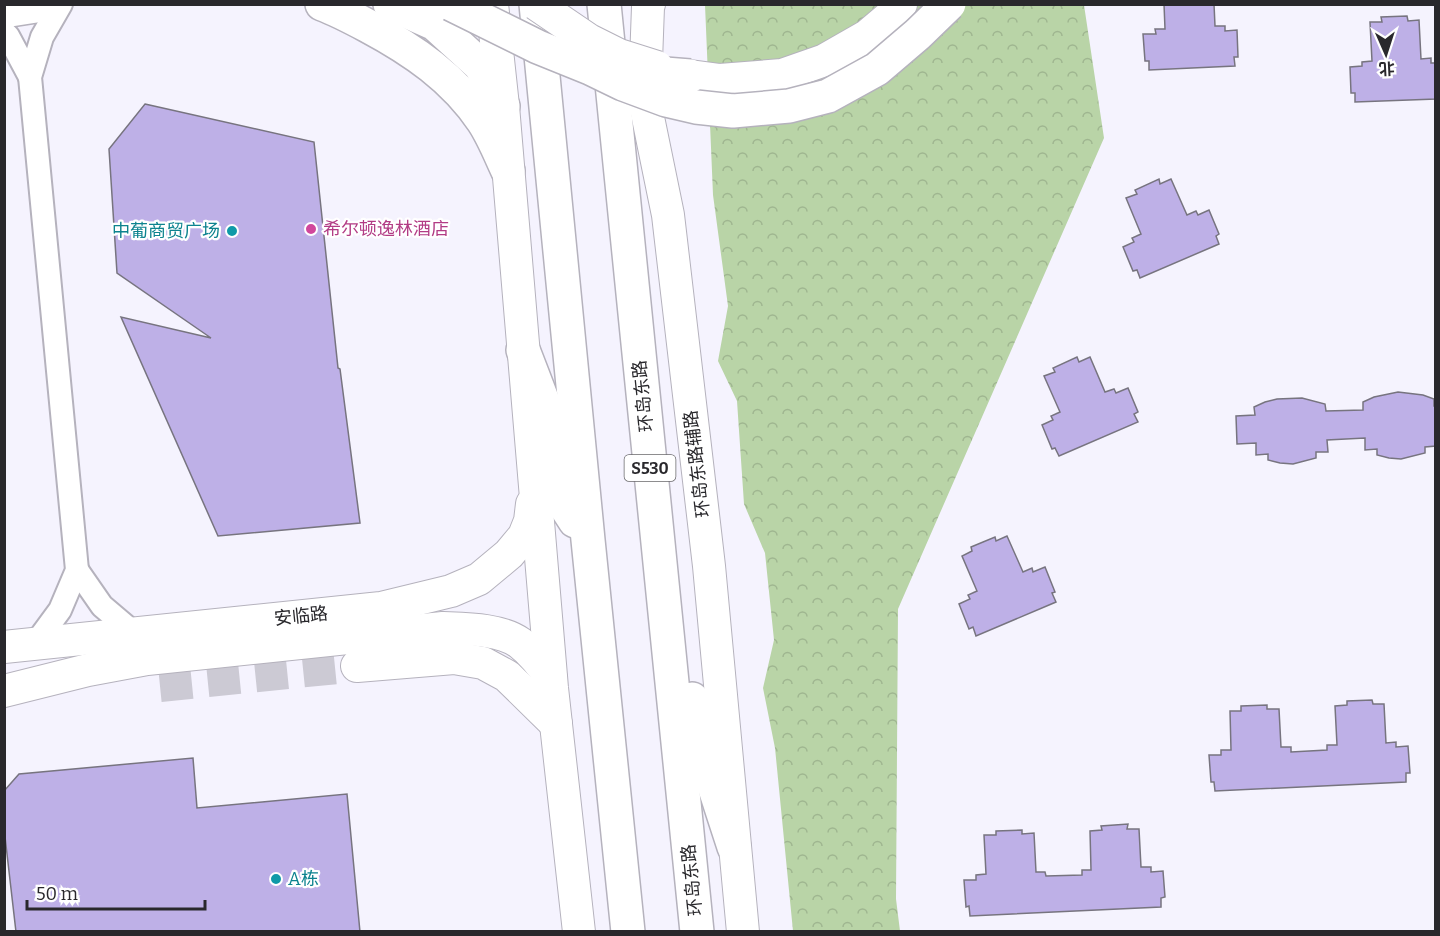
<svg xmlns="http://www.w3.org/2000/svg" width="1440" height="936" font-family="Bitter,'Noto Sans SC',serif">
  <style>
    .park { fill: url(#park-crowns) }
    .building { fill: #beb0e7; stroke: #77747f; stroke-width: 1.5 }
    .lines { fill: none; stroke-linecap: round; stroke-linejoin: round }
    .secondary-tunnel { stroke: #cccad4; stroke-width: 32; stroke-dasharray: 32 16; stroke-linecap: butt }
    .minor-casing { stroke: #b5b2bd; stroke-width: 26 }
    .secondary-casing { stroke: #b5b2bd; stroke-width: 34 }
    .primary-casing { stroke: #b5b2bd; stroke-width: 36 }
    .minor { stroke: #fff; stroke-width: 22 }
    .secondary { stroke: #fff; stroke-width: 32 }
    .primary { stroke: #fff; stroke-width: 33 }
    .secondary-bridge-casing { stroke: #b5b2bd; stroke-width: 34; stroke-linecap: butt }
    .primary-bridge-casing { stroke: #b5b2bd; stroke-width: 36; stroke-linecap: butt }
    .secondary-bridge { stroke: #fff; stroke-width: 32 }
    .primary-bridge { stroke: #fff; stroke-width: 33 }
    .hotel-dot { fill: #d1479c; stroke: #fff; stroke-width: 2 }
    .culture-dot { fill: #0f9aa8; stroke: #fff; stroke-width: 2 }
    .labels { text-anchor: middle; stroke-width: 4.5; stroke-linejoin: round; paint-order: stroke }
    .shield { fill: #fff; stroke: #69686b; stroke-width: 1.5 }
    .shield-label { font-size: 16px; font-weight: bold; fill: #29282c }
    .hotel-label { font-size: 18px; fill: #b23c85; stroke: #fff; text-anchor: start }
    .culture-label { font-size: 18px; fill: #0d838f; stroke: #fff; text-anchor: end }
    .street-label { font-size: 18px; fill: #29282c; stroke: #fff }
  </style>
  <defs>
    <pattern id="park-crowns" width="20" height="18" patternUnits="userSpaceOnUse" patternTransform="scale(1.5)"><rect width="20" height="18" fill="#b9d4a7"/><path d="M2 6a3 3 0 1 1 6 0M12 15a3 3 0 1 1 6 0" fill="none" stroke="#9fb690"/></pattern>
  </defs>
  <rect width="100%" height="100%" fill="#f5f3fe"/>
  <path class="park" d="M705 5H1084L1104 138 898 609 896 899 900 931H793L775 748 763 688 774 640 765 553 744 504 737 401 718 361 728 306 713 195Z"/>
  <g class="building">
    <path d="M1164 4H1214L1215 26H1225V31L1237 30 1238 57H1234L1235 66 1149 70V61H1145L1143 34H1156L1155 29H1165Z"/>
    <path d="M1407 16 1408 21 1419 20 1421 59 1431 58V63H1436V99L1355 102V93H1351L1350 67 1362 66V62L1372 61 1370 22H1382L1381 17Z"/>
    <path d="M145 104 314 142 338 368 340 369 360 523 218 536 121 317 211 338 117 273 109 149Z"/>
    <path d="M1159 179 1160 184 1171 179 1187 215 1196 211 1198 215 1209 210 1219 234 1216 236 1219 244 1140 278 1137 270 1133 271 1123 247 1134 242 1132 238 1141 234 1126 198 1137 194 1135 190Z"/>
    <path d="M1077 357 1079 362 1090 357 1105 392 1114 389 1116 393 1128 388 1138 412 1134 414 1138 422 1059 456 1055 448 1052 449 1042 425 1053 420 1051 416 1060 412 1044 376 1055 372 1053 368Z"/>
    <path d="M1398 392 1423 395 1434 399V406H1436V446L1425 447V453L1401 459 1389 458 1377 455V449L1365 450V438L1327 440 1328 452H1316V458L1293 464 1280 463 1268 460V454L1256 455V443L1237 444 1236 416 1255 415 1254 407 1265 402 1277 399 1302 398 1325 404 1326 411 1363 410V402L1374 397Z"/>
    <path d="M1007 536 1023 572 1032 568 1033 572 1045 567 1055 592 1052 593 1056 602 976 636 973 627 969 629 959 604 970 599 968 595 977 591 962 556 972 551 971 547 995 537 996 541Z"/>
    <path d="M1372 700 1373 704H1384L1386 743 1396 742V747L1408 746 1410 773H1406V782L1215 791 1214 782H1211L1209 755H1221V750H1231L1230 711H1241V706L1267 705V709H1279L1281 747H1291V752L1327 750V745H1337L1335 706 1347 705V701Z"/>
    <path d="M193 758 197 808 347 794 360 932H16L4 828V791L19 774Z"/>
    <path d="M1128 824 1127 829H1139L1141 867H1151V872L1163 871 1165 897 1161 898V907L970 916 969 906 966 907 964 880H976V875L986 874 984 835H996V831L1022 830V834L1034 833 1036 872H1045L1046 876 1082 875V870H1091L1090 831 1102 830 1101 826Z"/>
  </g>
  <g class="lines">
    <path class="secondary-tunnel" d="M160 686 357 666"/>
    <defs>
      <g id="minor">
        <path d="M4 32 8 36 30 77"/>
        <path d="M77 570 102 606 135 634"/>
        <path d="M35 644 60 610 77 570 30 77 42 37 61 4"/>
      </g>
      <g id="secondary">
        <path d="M492 4 503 106 552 688 579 932"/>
        <path d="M634 71 644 98 668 215 709 566 743 932"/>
        <path d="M690 76 720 80 782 75 825 60 867 36 893 14 901 4"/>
        <path d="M645 88 648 7 649 4"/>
        <path d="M4 647 381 608 451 591 479 579 509 554 524 536 530 521 532 504"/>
        <path d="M357 666 454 658 483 663 507 676 556 724"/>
        <path d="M4 691 88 670 147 659 443 628C466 629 501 629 520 643 533 653 542 665 551 678"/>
      </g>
      <g id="primary">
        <path d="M322 4C338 10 353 18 368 26 413 50 454 78 483 121 493 136 500 154 508 171"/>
        <path d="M390 4 435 24 480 65 503 106"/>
        <path d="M536 4 588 540 628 932"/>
        <path d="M604 4 697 932"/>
        <path d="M4 11 49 4"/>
        <path d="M523 350 545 407 551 425 562 501 575 521"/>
        <path d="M692 699 705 758 734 847"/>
      </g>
    </defs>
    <use href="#minor" class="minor-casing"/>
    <use href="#secondary" class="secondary-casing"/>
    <use href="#primary" class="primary-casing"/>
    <use href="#minor" class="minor"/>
    <use href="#secondary" class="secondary"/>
    <use href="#primary" class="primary"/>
    <defs>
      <path id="secondary-bridge" d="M536 4 589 40 619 55 657 67"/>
      <g id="primary-bridge">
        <path d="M451 4 538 47 590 68 623 84 666 100 696 107 733 111 789 106 828 96 877 69 918 34 949 4"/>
        <path d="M615 70 690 76"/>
      </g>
    </defs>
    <use href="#secondary-bridge" class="secondary-bridge-casing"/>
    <use href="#primary-bridge" class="primary-bridge-casing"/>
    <use href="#secondary-bridge" class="secondary-bridge"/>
    <use href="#primary-bridge" class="primary-bridge"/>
  </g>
  <circle class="hotel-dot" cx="311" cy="229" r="6"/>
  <g class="culture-dot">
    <circle cx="232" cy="231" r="6"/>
    <circle cx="276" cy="879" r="6"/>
  </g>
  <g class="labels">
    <rect class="shield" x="624.5" y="455" width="51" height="26" rx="4.5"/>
    <g class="shield-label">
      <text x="650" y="474">S530</text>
    </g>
    <g class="hotel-label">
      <text x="323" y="235">希尔顿逸林酒店</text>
    </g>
    <g class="culture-label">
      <text x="220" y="237">中葡商贸广场</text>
      <text x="288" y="885" text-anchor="start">A栋</text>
    </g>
    <g class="street-label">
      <text transform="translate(643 396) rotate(-96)" y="6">环岛东路</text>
      <text transform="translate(697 464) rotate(-97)" y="6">环岛东路辅路</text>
      <text transform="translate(301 616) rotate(-6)" y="6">安临路</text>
      <text transform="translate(692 880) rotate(-96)" y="6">环岛东路</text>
    </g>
  </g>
  <rect width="1440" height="936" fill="none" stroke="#29282c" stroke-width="12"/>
  <g transform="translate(1386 54) rotate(177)" stroke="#ffffff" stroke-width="4.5" paint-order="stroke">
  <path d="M0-4.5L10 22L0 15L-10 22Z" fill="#29282c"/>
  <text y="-9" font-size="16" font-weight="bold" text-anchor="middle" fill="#29282c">北</text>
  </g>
  <path d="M27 900v9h178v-9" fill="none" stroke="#29282c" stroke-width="3"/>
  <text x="36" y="900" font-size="18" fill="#29282c" stroke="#ffffff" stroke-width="4.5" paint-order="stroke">50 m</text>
</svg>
